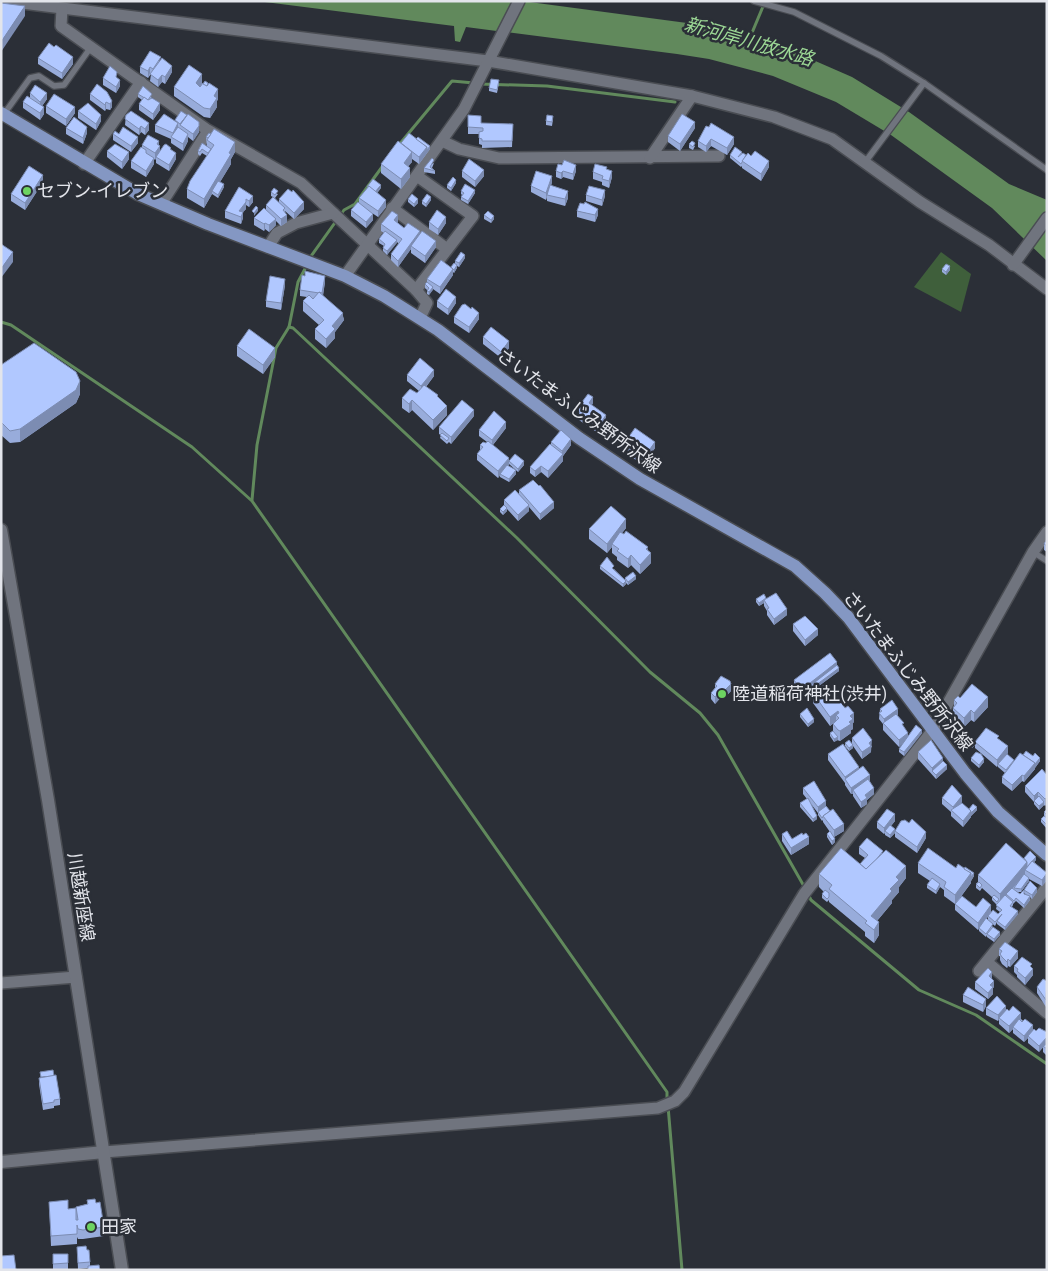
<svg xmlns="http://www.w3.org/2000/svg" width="1048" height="1271" font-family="Ubuntu,'Noto Sans JP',sans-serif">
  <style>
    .green { fill: #3f5f3b }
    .water { fill: #61895c }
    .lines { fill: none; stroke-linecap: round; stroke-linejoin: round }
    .stream { stroke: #61895c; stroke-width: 3 }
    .service-casing { stroke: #4a4d53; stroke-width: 8 }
    .minor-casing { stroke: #4a4d53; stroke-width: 14 }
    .tertiary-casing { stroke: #4a4d53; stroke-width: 15 }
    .secondary-casing { stroke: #4a4d53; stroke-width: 15 }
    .primary-casing { stroke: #4a4d53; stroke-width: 15 }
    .service { stroke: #70747e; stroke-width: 5.5 }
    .minor { stroke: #70747e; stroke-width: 11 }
    .tertiary { stroke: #70747e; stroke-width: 12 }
    .secondary { stroke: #70747e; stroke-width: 12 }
    .primary { stroke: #8497c3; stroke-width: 12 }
    .wall { fill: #98acdb }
    .shaded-wall { fill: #7c8cb2 }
    .building { fill: #b1c8ff; stroke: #7c8cb2 }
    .poi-dot { fill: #6dd361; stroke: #2b2f37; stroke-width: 2 }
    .labels { text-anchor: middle; stroke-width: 5; stroke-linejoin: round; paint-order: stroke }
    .poi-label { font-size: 18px; fill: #e3e5eb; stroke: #2b2f37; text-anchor: start }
    .street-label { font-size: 18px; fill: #e3e5eb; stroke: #2b2f37 }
    .water-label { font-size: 19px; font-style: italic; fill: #9cd895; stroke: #2b2f37 }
  </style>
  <rect width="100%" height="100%" fill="#2b2f37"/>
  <path class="green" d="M941 252 971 274 961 312 914 287Z"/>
  <path class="water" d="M257 1H522L687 23 731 31 797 53 852 77 909 112 1009 184 1047 200V261L992 208 891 135 836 102 773 76 709 59 677 54 466 27 460 42 455 41 454 26Z"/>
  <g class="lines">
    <g class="stream">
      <path d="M749 40 764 4"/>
      <path d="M480 84 547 86 675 102"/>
      <path d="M398 146 452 81 474 83"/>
      <path d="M309 259 344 210 355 204 382 167"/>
      <path d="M1 322 11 325 192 447 252 501 667 1092V1100"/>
      <path d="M289 327 293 328 517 538 650 672 700 713 718 735 805 888"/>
      <path d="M252 500 257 445 276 348 289 327 298 282 307 265"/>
      <path d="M808 894 811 900 919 990 976 1015 1047 1064"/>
      <path d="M668 1106 682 1270"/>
    </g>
    <defs>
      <g id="service">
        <path d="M754 1 794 12 881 56 924 83 1047 170"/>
        <path d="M4 114 30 78 39 76 54 86 64 85 91 47"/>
        <path d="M866 161 924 83"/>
        <path d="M1033 552 1047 561"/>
      </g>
      <g id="minor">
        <path d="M6 1 488 61 692 96 774 117 832 139 920 202 989 245 1047 289"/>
        <path d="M62 9 61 26 206 129 301 183 416 290"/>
        <path d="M442 141 459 149 499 158 719 156"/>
        <path d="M650 158 692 96"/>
        <path d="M84 164 141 82"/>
        <path d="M417 176 473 216 416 290 427 303 420 318"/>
        <path d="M161 204 208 131"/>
        <path d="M392 208 447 249"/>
        <path d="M268 247 277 233 296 223 333 213"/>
        <path d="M1013 265 1047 218"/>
        <path d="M345 276 464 109 519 1"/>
        <path d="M987 962 1047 1013"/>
        <path d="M979 971 1047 887"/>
        <path d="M1 983 76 977"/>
        <path d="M104 1152 658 1108 675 1101 684 1092 804 894 933 730 1033 552 1047 532"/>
      </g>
      <path id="tertiary" d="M1 1162 104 1152"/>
      <path id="secondary" d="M1 530 48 800 122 1270"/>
      <path id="primary" d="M1 113 138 194 208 224 345 276 384 296 438 330 579 438 640 479 795 566 825 593 848 617 965 773 998 812 1047 855"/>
    </defs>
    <use href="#service" class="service-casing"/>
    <use href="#minor" class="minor-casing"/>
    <use href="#tertiary" class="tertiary-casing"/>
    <use href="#secondary" class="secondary-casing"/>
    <use href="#primary" class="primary-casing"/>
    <use href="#service" class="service"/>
    <use href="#minor" class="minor"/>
    <use href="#tertiary" class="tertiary"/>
    <use href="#secondary" class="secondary"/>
    <use href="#primary" class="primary"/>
  </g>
  <g class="wall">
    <path d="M38 58 73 64 62 79 38 64Z"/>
    <path d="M161 60 172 72 165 84 162 82 158 87 150 81 151 74 148 78 140 73V67Z"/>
    <path d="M103 78H117L120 86 116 93 103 85Z"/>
    <path d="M499 83 497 93 489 91V88Z"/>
    <path d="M202 84 218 99 217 101V107L210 118 204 117 174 96V87Z"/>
    <path d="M30 93 47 99 42 106 44 114 40 120 23 108V102L30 97Z"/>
    <path d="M90 94 112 101V107L110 110 106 109 105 111 90 100Z"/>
    <path d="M138 94 152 97 151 98 160 110 153 120 139 110V104L142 100 138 97Z"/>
    <path d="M46 106 75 113 66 126 46 113Z"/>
    <path d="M78 111 101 121 96 130 78 118Z"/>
    <path d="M126 115 149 130 145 135 141 132 139 135 125 125Z"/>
    <path d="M468 115 481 123 513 124 512 147 482 148V145L479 144V134H468Z"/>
    <path d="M553 119 552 126 546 125V121Z"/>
    <path d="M175 121 199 132 193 141 188 137V141L183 151 171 143V139L155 132V125Z"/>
    <path d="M706 126 734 144 727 155 711 146 706 152 698 147V141Z"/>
    <path d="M66 128 87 133 83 144 66 134Z"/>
    <path d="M695 128 680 151 668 142V136Z"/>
    <path d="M113 134H119L138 143 131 152 113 140Z"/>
    <path d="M206 137 235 152 231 159V164L220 182 224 187 218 198 212 194 204 208 187 198V189L207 156 202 153 200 156 198 154V151L207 147Z"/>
    <path d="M401 143 430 149 419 164 412 159V162L408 166 410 177 401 189 381 173V164Z"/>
    <path d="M689 144 695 146 693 150 689 148Z"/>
    <path d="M142 145H159L160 151 171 150 176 159 169 171 156 163V158L155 160 154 159V164L146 177 131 168V161L142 147Z"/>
    <path d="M107 151 129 159 122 169 107 157Z"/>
    <path d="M742 153 769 167 761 181 742 168V166L741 167 730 158V155Z"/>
    <path d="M434 163 432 168 435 171V174L424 172V168Z"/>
    <path d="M607 169 612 177 609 188 602 185V182L593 179V172Z"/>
    <path d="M462 171 484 176 475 187 462 177Z"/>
    <path d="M556 171H576L573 180 563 177 561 179 556 177Z"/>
    <path d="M43 182 25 210 11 201V194Z"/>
    <path d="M552 182 551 186 568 198 565 206 547 201V197L546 200 531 192V186Z"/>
    <path d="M456 183 451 191 447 188V185Z"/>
    <path d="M239 187 253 202 249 207 246 205V209L243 212V218L241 224 225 218V211Z"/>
    <path d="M381 188 377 193 386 207 378 217 372 213 373 220 366 228 351 216V210L359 203V198Z"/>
    <path d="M461 191 475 193 468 204 461 200V197L462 195 461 194Z"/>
    <path d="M271 192 278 194 275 198 279 203V199L304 209 294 219 285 211 287 222 281 226 276 221V225L269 232 265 229 264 231 254 225V218L266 209V205L273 197 271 196Z"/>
    <path d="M586 195 605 196 602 206 586 201Z"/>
    <path d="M408 199 418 203 414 207 408 202Z"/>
    <path d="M431 200 426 207 422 204V201Z"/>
    <path d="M577 211 598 215 595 222 577 217Z"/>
    <path d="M484 215 494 219 491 223 484 219Z"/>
    <path d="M397 222 404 228 420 234 436 247 425 263 411 253V249L398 267 391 260V254L399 244 397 242 387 255 383 251V248L384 246 379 243V239L384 233 381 231V224L398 222Z"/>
    <path d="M429 222 446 223 438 235 429 229Z"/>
    <path d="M465 258 459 267 457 266V268L454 273 453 272V275L440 294 433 289 429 295 427 294V290L425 288V284L427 283V279L451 267 455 263V261Z"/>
    <path d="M942 269 950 270 946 275 942 272Z"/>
    <path d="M325 282 323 296 343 316 344 320 335 332V338L326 348 315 339V329L319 325 303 311V301L307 297 300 296V290Z"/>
    <path d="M285 285 281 310 266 307V301Z"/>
    <path d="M437 301 456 303 448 315 437 307Z"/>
    <path d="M454 317 479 319 469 333 454 323Z"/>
    <path d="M483 337 509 348 501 358 483 344Z"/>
    <path d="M237 346 275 357 263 374 237 356Z"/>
    <path d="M1 365 80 394 76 403 20 442 10 443 1 435Z"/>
    <path d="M407 375 434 376 426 387 438 397 447 415 433 430 412 410 409 413 402 408V398L417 393 419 391 407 381Z"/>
    <path d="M593 403 592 405 606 422 598 433 579 420V406Z"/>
    <path d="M474 416 451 444 449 442 447 444 440 438 441 435 439 434V427Z"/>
    <path d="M506 428 493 445 509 460 524 465 518 472 509 464 508 466 516 474 509 482 500 477V475L498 478 477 460V454L480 450V445L486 443 487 442 479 436V430Z"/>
    <path d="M551 442 571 445 563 456V461L548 478 541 472 535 477 530 473V467L551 445Z"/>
    <path d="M623 445 655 448 643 465 623 451Z"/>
    <path d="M519 490 554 508 540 520 529 507V511L518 521 507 509V511L503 515 500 512V509L504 505V500L519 495Z"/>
    <path d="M626 528 622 533 648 551 651 563 640 574 631 565 628 568 617 560V557L612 553V547L607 553 589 539V529Z"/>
    <path d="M1047 539V552L1044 550V544Z"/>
    <path d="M600 566 614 569 625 580V578L636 579 628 585 626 583V584L623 587 600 569Z"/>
    <path d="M766 598 787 615 774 625 767 615V611L764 606V603L759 606 756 602V599Z"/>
    <path d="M793 624 818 635 805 646 793 631Z"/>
    <path d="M837 666 839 671 808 694 806 692 801 696 794 687V680Z"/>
    <path d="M715 684 731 691 724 698 722 696 715 704 711 699V693L715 688Z"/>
    <path d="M813 693 854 722 853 723V729L851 730V733L840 741 837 740 834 742 830 736V733L833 731V724L835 722 830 726 813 703Z"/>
    <path d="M960 698 988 707 974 722 971 720 964 727 953 717V708L954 706V700Z"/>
    <path d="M929 703 941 704 934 711 929 706Z"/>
    <path d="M880 709 898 715 897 716 908 736 922 733 904 756 899 752V749L903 743 899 747 883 730V724L879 719Z"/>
    <path d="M800 714 814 722 808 727 800 717Z"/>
    <path d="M852 738 872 746 871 748V752L862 759 853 746V748L849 751 845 746V743L852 744Z"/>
    <path d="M999 739 1008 753 1007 754 1014 761 1023 755 1033 756 1040 761 1035 768V769L1024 782 1022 781 1012 791 1002 783V777L1005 773 998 767V765L997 767 975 748V745L972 748 966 743V740L975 742Z"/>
    <path d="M918 752 943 761 947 769 936 779 918 759Z"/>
    <path d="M828 754 859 769 870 782 874 794 867 800V804L861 808 853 796V794H851L845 785V783L828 760Z"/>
    <path d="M971 758 984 762 979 768 971 761Z"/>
    <path d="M1047 775 1045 806 1044 805 1039 810 1034 804V801V802L1025 792V786Z"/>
    <path d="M803 788 826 806 844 831 834 837 835 842 832 845 827 837V834L830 832 823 822V820L822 821 818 815V813L811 804 817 819 813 822 800 807V803L807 799 803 794Z"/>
    <path d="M942 798 962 802 961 803 969 809 977 810 971 816V817L963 827 951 816V812L942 804Z"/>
    <path d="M1047 809V829L1041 822V819L1044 816V812Z"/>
    <path d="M895 821 891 826 895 831 926 838 917 853 895 837V833L890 838 885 835V833L884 834 877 828V822Z"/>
    <path d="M782 834 792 839 809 844 791 855 782 841Z"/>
    <path d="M859 847 883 853 906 878 899 887V892L892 900V903L877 921 879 935 874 943 865 936V932L829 902V900L827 902 822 898V894L824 892 819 887V874L860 864 865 858 859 854Z"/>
    <path d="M1024 858 1036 860 1034 862 1047 873V880L1042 886 1029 879V881L1021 892H1017L1020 894H1024L1027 895 1024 893V890L1037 892 1032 899 1030 897V900L1024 908 1016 901 1013 904V905L1012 907 1018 914 1005 930 997 924V922L995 926 988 920V917L986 919 1000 935 994 942 987 937V935L986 937 979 931V928L978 930 955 910V904L944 896V890L940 887 936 894 927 888V885L930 881 918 873V863L956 868 974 876 971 881V883L960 898 976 907 991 912 998 914 1000 912 996 909 997 905 992 900V897L982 888 980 891 976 888V884L978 882V875Z"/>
    <path d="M999 949 1018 958 1010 967 1008 966 1007 968 1002 964 1000 960V956H999Z"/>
    <path d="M1014 966 1032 968 1033 975 1025 985 1017 977V975L1014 972Z"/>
    <path d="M992 978 994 987 993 988V994L988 999 975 989V982Z"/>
    <path d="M1047 981V1006L1046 1007 1037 993V987Z"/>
    <path d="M963 995 986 1006 983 1012 963 1002Z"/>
    <path d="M986 1008 1006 1010 1021 1019 1033 1030 1036 1031 1047 1032V1043L1045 1045 1047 1044V1056L1043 1052V1047L1039 1052 1028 1043V1038L1024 1042 1013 1033V1029L1009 1033 999 1024V1019L998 1021 986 1015Z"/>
    <path d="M40 1072 60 1099V1105L54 1106V1108L43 1110 39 1084V1078H41Z"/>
    <path d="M87 1200 96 1203 104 1227V1236L83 1239H78L77 1237V1244L51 1246 49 1202 68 1209 76 1220V1207L87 1204Z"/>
    <path d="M77 1247 87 1250 90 1262V1266L88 1268 78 1269Z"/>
    <rect x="53" y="1254" width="15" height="16"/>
  </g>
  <g class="shaded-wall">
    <path d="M25 6V16L1 52V42Z"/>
    <path d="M73 57V64L62 79V73Z"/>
    <path d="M172 66V72L165 84V77Z"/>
    <path d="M150 67V73L148 78V71Z"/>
    <path d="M202 74V84L196 93V83Z"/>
    <path d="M162 75V82L158 87V80Z"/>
    <path d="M120 80V86L116 93V87Z"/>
    <path d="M218 89V99L217 101V107L210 118V109L214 96Z"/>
    <path d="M47 93V99L40 109V102Z"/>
    <path d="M112 101V107L110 110V104Z"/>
    <path d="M106 102V109L105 111V105Z"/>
    <path d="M160 103V110L153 120V114Z"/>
    <path d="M44 107V114L40 120V113Z"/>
    <path d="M75 107V113L66 126V119Z"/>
    <path d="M101 115V121L96 130V124Z"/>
    <path d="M695 122V128L680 151V144Z"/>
    <path d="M149 123V130L145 135V129Z"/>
    <path d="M178 123V130L173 138V133Z"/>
    <path d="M141 126V132L139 135V129Z"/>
    <path d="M199 126V132L193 141V134Z"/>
    <path d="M87 127V133L83 144V138Z"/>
    <path d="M188 134V141L183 151V144Z"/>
    <path d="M138 137V143L131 152V146Z"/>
    <path d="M734 137V144L727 155V148Z"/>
    <path d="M711 139V146L706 152V146Z"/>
    <path d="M159 141V148L160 146V152L155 160V153L157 144Z"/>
    <path d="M235 142V152L231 159V164L214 192 212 191V194L204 208V199Z"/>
    <path d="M430 146V149L419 164V157L427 147Z"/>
    <path d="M129 152V159L122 169V162Z"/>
    <path d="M412 152V162L404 172V163Z"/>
    <path d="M176 153V159L169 171V165Z"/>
    <path d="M154 158V164L146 177V171Z"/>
    <path d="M769 161V167L761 181V174Z"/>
    <path d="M576 165V171L573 180V174Z"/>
    <path d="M410 168V177L401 189V179Z"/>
    <path d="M484 170V176L475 187V181Z"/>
    <path d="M563 171V177L561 179V173Z"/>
    <path d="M612 171V177L609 188V181Z"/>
    <path d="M43 175V182L25 210V203Z"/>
    <path d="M552 176V182L548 195H547L546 200V193Z"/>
    <path d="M456 180V183L451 191V188Z"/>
    <path d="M224 184V187L218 198V195Z"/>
    <path d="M381 185V188L375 196V193Z"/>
    <path d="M475 190V193L468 204V201Z"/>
    <path d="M605 190V196L602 206V200Z"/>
    <path d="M568 191V198L565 206V199Z"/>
    <path d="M253 196V202L249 207V201Z"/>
    <path d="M431 197V200L426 207V204Z"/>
    <path d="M418 199V203L414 207V204Z"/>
    <path d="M386 200V207L378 217V211Z"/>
    <path d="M246 202V209L243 212V218L241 224V217L239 211Z"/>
    <path d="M304 202V209L294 219V213Z"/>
    <path d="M258 208V211L254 216V213Z"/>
    <path d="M598 209V215L595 222V215Z"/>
    <path d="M373 214V220L366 228V222Z"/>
    <path d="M287 215V222L281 226V219Z"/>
    <path d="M398 215V222L394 226V220Z"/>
    <path d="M494 216V219L491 223V220Z"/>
    <path d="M446 217V223L438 235V229Z"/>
    <path d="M276 219V225L269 232V225Z"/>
    <path d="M265 223V229L264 231V224Z"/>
    <path d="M420 231V237L411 246V249L398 267V261Z"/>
    <path d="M397 240V243L387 255V251Z"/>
    <path d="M436 241V247L425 263V256Z"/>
    <path d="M13 252V262L1 278V269Z"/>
    <path d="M465 255V258L459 267V263Z"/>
    <path d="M457 265V268L454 273V270Z"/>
    <path d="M950 266V270L946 275V272Z"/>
    <path d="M453 269V275L440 294V287Z"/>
    <path d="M325 276V282L322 300V293Z"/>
    <path d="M285 279V285L281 310V303Z"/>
    <path d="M433 287V290L429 295V292Z"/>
    <path d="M456 297V303L448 315V309Z"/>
    <path d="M343 313V319L344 317V320L335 332V338L326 348V339L332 326Z"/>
    <path d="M479 313V319L469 333V327Z"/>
    <path d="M509 341V348L501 358V352Z"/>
    <path d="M275 348V357L263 374V365Z"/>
    <path d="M434 370V376L421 393V386Z"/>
    <path d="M80 381V394L76 403 20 442V429Z"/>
    <path d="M593 397V403L589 409V403Z"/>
    <path d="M412 400V410L409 413V404Z"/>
    <path d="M447 406V415L433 430V420Z"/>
    <path d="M474 410V416L451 444V437Z"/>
    <path d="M606 415V422L598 433V427Z"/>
    <path d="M506 422V428L492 446V440Z"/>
    <path d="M571 439V445L563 456V461L548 478V471L562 455V451Z"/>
    <path d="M655 442V448L643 465V459Z"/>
    <path d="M509 458V465L498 478V471Z"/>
    <path d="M524 461V465L518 472V469Z"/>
    <path d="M541 466V472L535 477V471Z"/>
    <path d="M516 470V474L509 482V479Z"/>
    <path d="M554 502V508L540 520V514Z"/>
    <path d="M529 505V511L518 521V515Z"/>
    <path d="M507 508V511L503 515V512Z"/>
    <path d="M626 519V528L613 545 612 544V547L607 553V544Z"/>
    <path d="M648 547V556L651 553V563L640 574V565Z"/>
    <path d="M631 555V565L628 568V559Z"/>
    <path d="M636 576V579L628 585V582Z"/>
    <path d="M626 581V584L623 587V584Z"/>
    <path d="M764 600V603L759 606V603Z"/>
    <path d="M787 609V615L774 625V619Z"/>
    <path d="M818 629V635L805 646V640Z"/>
    <path d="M837 662V669L806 689V692L801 696V690Z"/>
    <path d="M839 668V671L808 694V691Z"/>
    <path d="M731 684V691L724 698V691Z"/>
    <path d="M722 689V696L715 704V697Z"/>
    <path d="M988 697V707L974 722V713Z"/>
    <path d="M941 701V704L934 711V708Z"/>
    <path d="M898 709V715L885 725 884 724V719Z"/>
    <path d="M971 710V720L964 727V718Z"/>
    <path d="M838 711V717L836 715V721L830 726V717Z"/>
    <path d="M854 713V722L853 723V729L851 730V733L840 741V731L850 716Z"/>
    <path d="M814 719V722L808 727V724Z"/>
    <path d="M922 730V733L904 756V752Z"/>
    <path d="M908 733V739L899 747V740Z"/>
    <path d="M838 737V740L834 742V739Z"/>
    <path d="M872 740 871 752 862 759V752Z"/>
    <path d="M853 745V748L849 751V748Z"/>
    <path d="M1008 746V753L999 764H998L997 767V760Z"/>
    <path d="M943 758V764L932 771V768Z"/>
    <path d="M1040 758V761L1035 768V769L1024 782V776L1035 763Z"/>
    <path d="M984 759V762L979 768V765Z"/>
    <path d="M947 765V769L936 779V775Z"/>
    <path d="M859 767V774L845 779V784V777Z"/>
    <path d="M870 775V782L853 790V794H851V788Z"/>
    <path d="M1022 775V781L1012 791V785Z"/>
    <path d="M874 788V794L867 800V804L861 808V802L865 795Z"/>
    <path d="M1038 792V798L1034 802V796Z"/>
    <path d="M962 796V802L953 813V807Z"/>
    <path d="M1047 797V804L1045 806V799Z"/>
    <path d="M826 801V807L818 813V807Z"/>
    <path d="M1044 802V805L1039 810V806Z"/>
    <path d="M977 807V810L971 816V813Z"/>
    <path d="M971 811V817L963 827V821Z"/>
    <path d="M895 814V821L886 832 885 831 884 834V828Z"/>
    <path d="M817 816V819L813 822V819Z"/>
    <path d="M844 824V831L834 837V830Z"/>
    <path d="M895 829V833L890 838V835Z"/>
    <path d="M926 832V838L917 853V847Z"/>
    <path d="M809 837V844L791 855V848Z"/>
    <path d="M835 839V842L832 845V841Z"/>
    <path d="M1036 857V860L1027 870H1025V874L1000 903V894L1027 862Z"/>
    <path d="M906 866V878L899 887V892L892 900V903L871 928V916L890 889 896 877Z"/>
    <path d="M971 873H974V876L971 881V883L955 904V895Z"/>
    <path d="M1047 874V880L1042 886V880Z"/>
    <path d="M1029 878V881L1021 892V889Z"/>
    <path d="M940 884V887L936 894V891Z"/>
    <path d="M1037 888V892L1032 899V895Z"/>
    <path d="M1030 896V900L1024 908V905Z"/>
    <path d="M991 905V912L978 930V923Z"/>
    <path d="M1018 911V914L1005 930V927Z"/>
    <path d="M879 922V935L874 943V930Z"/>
    <path d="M1000 932V935L994 942V939Z"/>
    <path d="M1018 951V958L1010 967V961Z"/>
    <path d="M1008 959V966L1007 968V962Z"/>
    <path d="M1033 969V975L1025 985V978Z"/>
    <path d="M992 972V978L989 983V976Z"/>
    <path d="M994 981V987L993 988V994L988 999V993L990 985Z"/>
    <path d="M986 999V1006L983 1012V1005Z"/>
    <path d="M1006 1006V1012L999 1018V1019L998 1021V1015Z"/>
    <path d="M1021 1013V1019L1014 1027H1013V1029L1009 1033V1026Z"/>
    <path d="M1033 1025V1032L1028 1036V1038L1024 1042V1036Z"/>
    <path d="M1047 1037V1043L1039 1052V1046Z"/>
  </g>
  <g class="building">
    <path d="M1 3 25 6 1 42Z"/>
    <path d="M49 43 54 47 56 45 73 57 62 73 38 58Z"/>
    <path d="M150 51 161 57 153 69 150 67 148 71 140 67Z"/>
    <path d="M162 58 172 66 165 77 162 75 158 80 150 74Z"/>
    <path d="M189 65 202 74 196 83 200 87 203 83 207 86 209 83 218 89 214 96 217 98 210 109 204 108 174 87Z"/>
    <path d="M110 66 117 72 116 77 120 80 116 87 103 78Z"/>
    <path d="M491 79 499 80 497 90 489 88Z"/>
    <path d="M205 81 208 83 207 86 203 84Z"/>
    <path d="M97 84 107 92 112 101 110 104 106 102 105 105 90 94Z"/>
    <path d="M35 85 47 93 40 102 30 93Z"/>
    <path d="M143 86 152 94 148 100 138 94Z"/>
    <path d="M54 94 75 107 66 119 46 106Z"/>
    <path d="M27 96 44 107 40 113 23 102Z"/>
    <path d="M144 97 148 100 152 98 160 103 153 114 139 104Z"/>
    <path d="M88 103 101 115 96 124 78 111Z"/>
    <path d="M131 111 149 123 145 129 141 126 139 129 125 119 126 115Z"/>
    <path d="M181 111 187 115 180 124 175 120Z"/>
    <path d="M164 114 178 123 173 133 155 125Z"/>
    <path d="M188 114 199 122V126L193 134 180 125Z"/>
    <path d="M682 114 695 122 680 144 668 136Z"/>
    <path d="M468 115 481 116V123L513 124 512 141H482V139L479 138V132L483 131V128L468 127Z"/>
    <path d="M547 115 553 116 552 122 546 121Z"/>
    <path d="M74 117 87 127 83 138 66 128Z"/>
    <path d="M711 123 734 137 727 148 711 139 706 146 698 141 706 126 709 127Z"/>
    <path d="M123 127 138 137 131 146 113 134 115 131 119 134Z"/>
    <path d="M178 127 188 134 183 144 171 137Z"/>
    <path d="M214 129 235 142 229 153 231 154 204 199 187 189 190 181 214 145 207 140Z"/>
    <path d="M209 133 211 134 208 138 206 137Z"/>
    <path d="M409 133 427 147 419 157 401 143Z"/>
    <path d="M148 135 159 141 157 144 160 146 155 153 142 145Z"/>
    <path d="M418 137 430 146 427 150V147L416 139Z"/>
    <path d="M398 141 412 152 404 163 410 168 401 179 381 164Z"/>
    <path d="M692 141 695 143 693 147 689 144Z"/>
    <path d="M202 143 211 149 208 153 202 149 200 152 198 151Z"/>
    <path d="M115 144 129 152 122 162 107 151Z"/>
    <path d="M166 144 171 148 170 149 176 153 169 165 156 157 164 145Z"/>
    <path d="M141 147 146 150V153L154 158 146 171 131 161Z"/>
    <path d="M735 147 742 152 738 157 743 153 746 155 741 164 730 155Z"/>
    <path d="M755 151 769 161 761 174 742 161 748 153 751 156Z"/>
    <path d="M432 158 434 160 430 167 435 171 424 168Z"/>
    <path d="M469 159 484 170 475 181 462 171Z"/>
    <path d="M564 160 576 165 573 174 563 171 561 173 556 171 558 164 562 165Z"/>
    <path d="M595 164 607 167 606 169 612 171 609 181 602 179 603 176 593 172Z"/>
    <path d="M29 166 43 175 25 203 11 194Z"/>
    <path d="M536 171 552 176 546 193 531 186Z"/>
    <path d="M453 177 456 180 451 188 447 185Z"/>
    <path d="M373 179 381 185 375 192 369 186 367 187Z"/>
    <path d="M218 181 224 184 218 195 212 191Z"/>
    <path d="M465 184 475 190 468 201 461 197 464 193 461 191Z"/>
    <path d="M550 185 568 191 565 199 547 195Z"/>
    <path d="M369 186 386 200 378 211 359 198Z"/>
    <path d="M589 186 605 190 602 200 586 195Z"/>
    <path d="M239 187 253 196 249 201 246 199V202L239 211 243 212 241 217 225 211Z"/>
    <path d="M274 188 278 191 275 195 271 192Z"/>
    <path d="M288 189 292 192 293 190 304 202 294 213 279 199Z"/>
    <path d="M412 194 418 199 414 204 408 199Z"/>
    <path d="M427 194 431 197 426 204 422 201Z"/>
    <path d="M273 197 285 208 283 210 287 215 281 219 266 205Z"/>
    <path d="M358 202 373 214 366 222 351 210Z"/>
    <path d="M585 202 598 209 595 215 577 211 580 203 584 204Z"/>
    <path d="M256 206 258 208 254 213 252 211Z"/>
    <path d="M264 208 276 219 269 225 265 223 264 224 254 218Z"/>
    <path d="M437 210 446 217 438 229 429 222Z"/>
    <path d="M392 211 398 215 394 220 404 228 408 223 420 231 398 261 391 254 402 239 381 224Z"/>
    <path d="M488 211 494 216 491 220 484 215Z"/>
    <path d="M385 231 397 240 387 251 383 248 385 244 379 239Z"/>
    <path d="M422 231 436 241 425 256 411 246Z"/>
    <path d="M1 244 13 252 1 269Z"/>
    <path d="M461 252 465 255 459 263 455 261Z"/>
    <path d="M441 260 453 269 440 287 427 279Z"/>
    <path d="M454 263 457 265 454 270 451 267Z"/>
    <path d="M946 264 950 266 946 272 942 269Z"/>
    <path d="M305 271 325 276 322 293 319 292V293L300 290 302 275 305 276Z"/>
    <path d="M270 276 285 279 281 303 266 301Z"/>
    <path d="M427 282 433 287 429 292 427 291 429 288 425 284Z"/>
    <path d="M446 289 456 297 448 309 437 301Z"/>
    <path d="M319 292 343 313 332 326 335 329 326 339 315 329 324 320 303 301 309 295 313 299Z"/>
    <path d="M465 304 471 309 472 307 479 313 469 327 454 317 462 305Z"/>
    <path d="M491 327 509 341 501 352 483 337Z"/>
    <path d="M249 329 275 348 263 365 237 346Z"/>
    <path d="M34 343 76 372 80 381 76 390 20 429 10 431 1 422V365Z"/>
    <path d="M420 358 434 370 421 386 407 375Z"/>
    <path d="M424 385 438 395 437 396 447 406 433 420 412 400 409 404 402 398 410 389 417 393Z"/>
    <path d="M588 394 593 397 589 403 606 415 598 427 579 413 583 408 579 406Z"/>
    <path d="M462 400 474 410 451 437 439 427Z"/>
    <path d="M494 411 506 422 492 440 479 430Z"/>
    <path d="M635 428 655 442 643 459 623 445Z"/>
    <path d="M561 430 571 439 562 451 551 442Z"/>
    <path d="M442 433 449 438 447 441 440 435Z"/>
    <path d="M488 441 509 458 498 471 477 454 483 447 480 445 483 442 486 443Z"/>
    <path d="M550 444 563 454 548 471 541 466 535 471 530 467Z"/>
    <path d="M515 454 524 461 518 469 509 461Z"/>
    <path d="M507 465 516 470 509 479 500 474Z"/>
    <path d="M533 480 539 486 540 485 554 502 540 514 519 490Z"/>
    <path d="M515 490 529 505 518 515 504 500Z"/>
    <path d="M504 505 507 508 503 512 500 509Z"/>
    <path d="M611 506 626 519 607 544 589 529Z"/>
    <path d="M626 531 648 547 646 549 651 553 640 565 631 555 628 559 617 551 619 549 612 544 620 532 624 534Z"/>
    <path d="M1047 539V546L1044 544Z"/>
    <path d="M607 557 614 566 612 568 626 581 623 584 600 566Z"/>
    <path d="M633 572 636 576 628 582 625 578Z"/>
    <path d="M776 593 787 609 774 619 767 609 769 608 764 600Z"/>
    <path d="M764 594 766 598 759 603 756 599Z"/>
    <path d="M805 616 818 629 805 640 793 624Z"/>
    <path d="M830 653 837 662 801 690 794 680Z"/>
    <path d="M837 665 839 668 808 691 806 689Z"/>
    <path d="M721 676 730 681 731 684 724 691 722 689 715 697 711 693 717 686 715 684Z"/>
    <path d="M827 683 845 708 848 706 854 713 850 716 853 719 849 722 851 724 840 731 838 730 833 724 839 718 836 715 839 713 838 711 830 717 813 693Z"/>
    <path d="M972 684 988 697 974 713 971 710 964 718 953 708 957 703 954 700 958 696 960 698Z"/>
    <path d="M936 696 941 701 934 708 929 703Z"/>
    <path d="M892 700 898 709 884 719 879 713 882 711 880 709Z"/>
    <path d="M807 708 814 719 808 724 800 714Z"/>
    <path d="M896 714 904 723 902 724 908 733 899 740 883 723Z"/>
    <path d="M916 725 922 730 904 752 899 749Z"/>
    <path d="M863 728 872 740 869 743 871 746 862 752 852 738Z"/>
    <path d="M986 728 999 736 997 738 1008 746 997 760 975 742Z"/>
    <path d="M833 731 838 737 834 739 830 733Z"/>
    <path d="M969 737 975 742 972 745 966 740Z"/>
    <path d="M849 740 853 745 849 748 845 743Z"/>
    <path d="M931 740 943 758 932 768 918 752Z"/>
    <path d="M843 744 859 767 845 777 828 754Z"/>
    <path d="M1026 751 1033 756 1035 753 1040 758 1035 764V763L1023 755Z"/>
    <path d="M976 752 981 754 984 759 979 765 971 758Z"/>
    <path d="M1020 753 1035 763 1024 776 1022 775 1012 785 1002 777Z"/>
    <path d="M1007 754 1014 760 1006 770 998 764Z"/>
    <path d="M943 761 947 765 936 775 932 771Z"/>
    <path d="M863 766 870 775 851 788 845 779Z"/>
    <path d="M1042 769 1047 775V797L1045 799 1038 792 1034 796 1025 786Z"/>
    <path d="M868 779 874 788 865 795 867 798 861 802 853 790Z"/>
    <path d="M814 781 826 801 818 807 803 788Z"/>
    <path d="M952 785 962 796 953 807 942 798Z"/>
    <path d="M1039 796 1044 802 1039 806 1034 801Z"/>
    <path d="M808 798 817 816 813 819 800 803Z"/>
    <path d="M962 803 971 811 963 821 951 810Z"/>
    <path d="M973 804 977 807 971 813V811L969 809Z"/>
    <path d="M826 806 830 811 823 816V817L822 818 818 812Z"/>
    <path d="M833 809 844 824 834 830 823 816Z"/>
    <path d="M887 809 895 814 884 828 877 822Z"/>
    <path d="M1047 809V815L1044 812Z"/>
    <path d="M1044 816 1047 818V825L1041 819Z"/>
    <path d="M912 819 926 832 917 847 895 831 901 821 905 820 909 823Z"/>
    <path d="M890 825 895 829 890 835 885 831Z"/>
    <path d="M787 831 792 839 802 833 803 835 806 833 809 837 791 848 782 834Z"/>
    <path d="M830 831 835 839 832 841 827 834Z"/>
    <path d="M867 838 883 851 876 860 866 869 860 864 868 855 859 847Z"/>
    <path d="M1006 843 1027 862 1000 894 978 875Z"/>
    <path d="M841 848 866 869 886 850 906 866 896 877 899 880 890 889 892 891 871 916 879 922 874 930 865 923 867 921 829 889 832 885 819 874Z"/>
    <path d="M928 848 956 868 958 864 971 873 955 895 944 887 946 882 918 863Z"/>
    <path d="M1030 851 1036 857 1027 867V862L1024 858Z"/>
    <path d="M1032 861 1047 873 1042 880 1025 870Z"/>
    <path d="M965 867 974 873 971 877V873L964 869Z"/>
    <path d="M1024 874 1029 878 1021 889 1014 888Z"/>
    <path d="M932 878 940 884 936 891 927 885Z"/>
    <path d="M1030 881 1037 888 1032 895 1024 890Z"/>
    <path d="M979 882 982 885 980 888 976 884Z"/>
    <path d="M1012 888 1020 894 1024 890V894L1030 896 1024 905 1016 898 1014 901 1006 894Z"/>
    <path d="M825 890 829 893V897L827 899 822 894Z"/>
    <path d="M994 895 999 899 997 902 992 897Z"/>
    <path d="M1005 895 1013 902 1010 906 1018 911 1005 927 997 921 1002 914 995 922 988 916 993 910 998 914 1002 910 996 905Z"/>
    <path d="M962 896 976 907 983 898 991 905 978 923 955 904Z"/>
    <path d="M986 918 993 924 986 934 979 928Z"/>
    <path d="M993 927 1000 932 994 939 987 934Z"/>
    <path d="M1005 942 1018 951 1010 961 1008 959 1007 962 1002 957 1000 954 1002 951 999 949Z"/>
    <path d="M1022 957 1032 964 1030 966 1033 969 1025 978 1017 971 1018 969 1014 966Z"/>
    <path d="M988 968 992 972 989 976 994 981 990 985 993 987 988 993 975 982Z"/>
    <path d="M1043 979 1047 981 1046 1000 1037 987Z"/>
    <path d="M968 987 986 999 983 1005 963 995Z"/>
    <path d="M997 996 1006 1006 998 1015 986 1008Z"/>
    <path d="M1013 1006 1021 1013 1009 1026 999 1018 1007 1009 1009 1011Z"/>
    <path d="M1019 1019 1022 1022 1025 1019 1033 1025 1024 1036 1013 1027Z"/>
    <path d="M1039 1028 1047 1032V1037L1039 1046 1028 1036 1034 1029 1036 1031Z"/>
    <path d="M1047 1044V1049L1043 1046Z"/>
    <path d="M53 1070 54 1076 41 1077 40 1072Z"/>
    <path d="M56 1075 60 1099 54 1100V1102L43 1104 39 1078Z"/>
    <path d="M95 1199 96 1203 100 1202 104 1227 83 1230 78 1229 77 1225V1234L51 1236 49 1202 68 1200V1209L76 1208V1220H78L76 1207 88 1204 87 1200Z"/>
    <path d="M86 1246 87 1250H89L90 1262 78 1263 77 1247Z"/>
    <path d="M53 1254H68V1263L53 1264Z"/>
    <path d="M14 1255 16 1270H1V1256Z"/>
    <path d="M99 1265 100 1270H88V1266Z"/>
  </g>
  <g class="poi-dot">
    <circle cx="27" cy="191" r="5"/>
    <circle cx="722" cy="694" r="5"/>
    <circle cx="91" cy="1227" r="5"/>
  </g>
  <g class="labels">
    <g class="poi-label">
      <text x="37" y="197">セブン-イレブン</text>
      <text x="732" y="700">陸道稲荷神社(渋井)</text>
      <text x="101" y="1233">田家</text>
    </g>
    <g class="street-label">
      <text transform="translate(579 411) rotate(36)" y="6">さいたまふじみ野所沢線</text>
      <text transform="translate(908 671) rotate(52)" y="6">さいたまふじみ野所沢線</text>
      <text transform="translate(81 897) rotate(81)" y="6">川越新座線</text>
    </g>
    <g class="water-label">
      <text transform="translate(749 41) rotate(16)" y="7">新河岸川放水路</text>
    </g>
  </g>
  <rect width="1048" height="1271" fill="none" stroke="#e3e5eb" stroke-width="5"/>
</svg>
